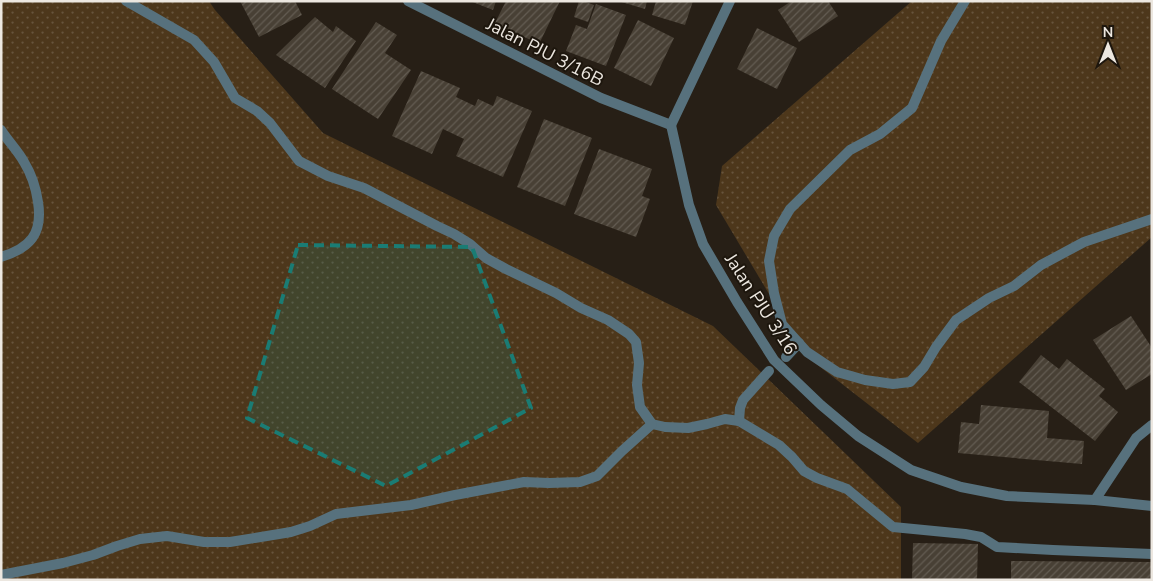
<svg xmlns="http://www.w3.org/2000/svg" width="1153" height="581" font-family="'Nunito Sans',sans-serif">
  <style>
    .grass { fill: url(#grass-dots) }
    .building { fill: url(#building-hatch) }
    .lines { fill: none; stroke-linecap: round; stroke-linejoin: round }
    .lane { stroke: #57717d; stroke-width: 10 }
    .street { stroke: #57717d; stroke-width: 10 }
    .marked { fill: #1a7c74; fill-opacity: 0.2; stroke: #1a7c74; stroke-width: 4; stroke-dasharray: 10 6; stroke-linejoin: round }
    .labels { text-anchor: middle; stroke-width: 4; stroke-linejoin: round; paint-order: stroke }
    .street-label { font-size: 18px; fill: #ece7e0; stroke: #1d160d }
  </style>
  <defs>
    <pattern id="grass-dots" width="8" height="8" patternUnits="userSpaceOnUse" patternTransform="scale(1.25)"><rect width="8" height="8" fill="#4d371b"/><path d="M2 2h.1M6 6h.1" fill="none" stroke="#67543c" stroke-width="1.8" stroke-linecap="round"/></pattern>
    <pattern id="building-hatch" width="6" height="6" patternUnits="userSpaceOnUse" patternTransform="scale(1.25)"><rect width="6" height="6" fill="#484035"/><path d="M-1 1l2-2M0 6l6-6M5 7l2-2" fill="none" stroke="#635c52"/></pattern>
  </defs>
  <rect width="100%" height="100%" fill="#271f16"/>
  <g class="grass">
    <path d="M1 1H209L215 10 323 133 713 326 901 507V580H1Z"/>
    <path d="M912 1H1152V237L918 443 806 356 716 205 722 166Z"/>
  </g>
  <g class="building">
    <path d="M240 1H295L302 15 259 37Z"/>
    <path d="M470 1H496L493 10Z"/>
    <path d="M506 1H560L539 44 495 23Z"/>
    <path d="M579 1H583L594 5 588 22 574 17Z"/>
    <path d="M618 1H647L645 9Z"/>
    <path d="M656 1H693L685 25 652 15Z"/>
    <path d="M789 1H828L838 16 799 42 778 10 790 2Z"/>
    <path d="M596 4 626 15 606 66 566 51 576 25 587 29Z"/>
    <path d="M315 17 333 32 336 26 356 41 325 88 276 55Z"/>
    <path d="M638 20 674 38 651 86 614 68Z"/>
    <path d="M376 22 397 35 385 53 411 70 378 119 332 89Z"/>
    <path d="M757 28 797 48 777 89 737 69Z"/>
    <path d="M421 71 460 88 456 97 475 106 478 99 493 106 497 96 532 111 503 177 456 156 464 139 443 129 432 154 392 136Z"/>
    <path d="M544 119 592 138 565 206 517 187Z"/>
    <path d="M599 149 652 169 642 196 650 199 636 237 574 214Z"/>
    <path d="M1131 316 1152 348V374L1126 390 1093 340Z"/>
    <path d="M1041 355 1059 369 1067 359 1105 389 1099 396 1118 412 1095 441 1019 382Z"/>
    <path d="M981 405 1049 411 1047 438 1084 441 1082 464 958 453 961 422 979 424Z"/>
    <path d="M913 543 978 544 977 580H912Z"/>
    <path d="M1011 561 1152 562V580H1011Z"/>
  </g>
  <g class="lines">
    <g class="lane">
      <path d="M126 1 194 40 214 62 235 98 257 111 270 123 299 161 328 176 364 188 437 226 454 234 470 244 486 258 506 269 556 293 581 308 608 320 629 334 636 342 639 363 637 385 640 407 652 424 665 427 688 428 707 424 725 419 739 421 779 445 792 457 804 471 817 478 847 489 893 527 965 534 981 537 997 547 1053 550 1152 554"/>
      <path d="M965 1 941 41 912 108 880 134 850 150 790 209 774 236 769 261 774 293 782 324 789 332 807 352 837 372 865 380 893 384 910 382 924 367 936 347 956 320 989 298 1014 286 1041 265 1084 242 1152 219"/>
      <path d="M1 130C8 141 18 151 24 162 32 175 36 188 38 202 43 234 30 248 1 257"/>
      <path d="M786 357 799 343"/>
      <path d="M739 421 740 408 743 400 769 371"/>
      <path d="M1 575 63 563 93 555 117 546 140 539 167 536 204 542H230L291 532 310 526 336 514 411 505 455 495 524 482 549 483 580 482 597 476 622 451 652 424"/>
    </g>
    <g class="street">
      <path d="M408 1 601 98 671 125"/>
      <path d="M671 125 689 205 703 244 737 302 774 360 821 405 858 436 911 470 961 487 1007 496 1095 500 1152 506"/>
      <path d="M671 125 730 1"/>
      <path d="M1095 500 1136 438 1152 425"/>
    </g>
  </g>
  <path class="marked" d="M298 245 472 247 531 408 386 486 247 418Z"/>
  <g class="labels">
    <g class="street-label">
      <text transform="translate(545 52) rotate(27)" y="6">Jalan PJU 3/16B</text>
      <text transform="translate(761 304) rotate(57)" y="6">Jalan PJU 3/16</text>
    </g>
  </g>
  <rect width="1153" height="581" fill="none" stroke="#ece7e0" stroke-width="5"/>
  <g transform="translate(1108 45)" stroke="#1d160d" stroke-width="4" paint-order="stroke">
  <path d="M0-4L9 19L0 12L-9 19Z" fill="#ece7e0"/>
  <text y="-8" font-size="14" font-weight="bold" text-anchor="middle" fill="#ece7e0">N</text>
  </g>
</svg>
